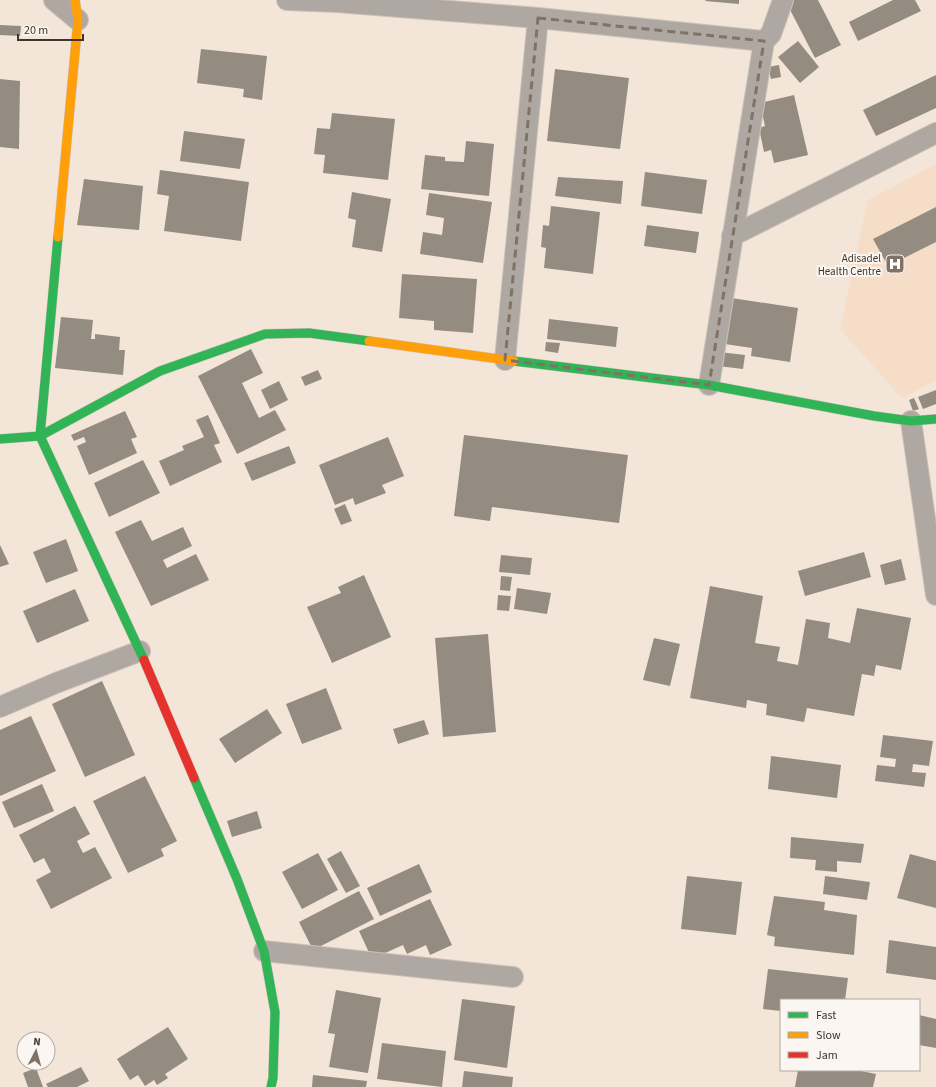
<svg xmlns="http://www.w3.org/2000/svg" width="936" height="1087" font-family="'Source Sans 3',sans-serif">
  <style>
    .built { fill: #f6ddc8 }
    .building { fill: #948c81 }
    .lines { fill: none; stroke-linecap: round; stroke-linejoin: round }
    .street-casing { stroke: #cdc2b8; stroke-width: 22 }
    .fast-casing { stroke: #cdc2b8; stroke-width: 10 }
    .slow-casing { stroke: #cdc2b8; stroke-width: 10 }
    .jam-casing { stroke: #cdc2b8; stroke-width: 10 }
    .street { stroke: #afa8a2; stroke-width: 20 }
    .fast { stroke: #30b455; stroke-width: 9 }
    .slow { stroke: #ff9f0a; stroke-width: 9 }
    .jam { stroke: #e5322d; stroke-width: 9 }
    .marked { fill: none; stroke: #7f7368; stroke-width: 3; stroke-dasharray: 8 5; stroke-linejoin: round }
    .labels { text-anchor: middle; stroke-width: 4; stroke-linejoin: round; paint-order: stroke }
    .poi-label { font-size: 11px; fill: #40352c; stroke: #fbf6f1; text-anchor: end }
  </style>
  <rect width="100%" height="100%" fill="#f3e5d8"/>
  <path class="built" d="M936 164V380L902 398 840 329 868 200Z"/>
  <g class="building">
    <path d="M706 0H739V4L705 1Z"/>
    <path d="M785 0H818L841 45 815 58Z"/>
    <path d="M893 0H915L921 11 858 41 849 22Z"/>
    <path d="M0 25 21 26 20 36 0 35Z"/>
    <path d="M798 41 819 67 800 83 778 57Z"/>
    <path d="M201 49 267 56 262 100 243 97 244 89 197 83Z"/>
    <path d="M779 65 781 77 771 79 768 67Z"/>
    <path d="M555 69 629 78 620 149 547 141Z"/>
    <path d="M936 75V108L876 136 863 110Z"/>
    <path d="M0 79 20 81 19 149 0 147Z"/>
    <path d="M794 95 808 155 774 163 771 150 764 152 759 128 765 126 760 103Z"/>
    <path d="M332 113 395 119 388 180 323 173 325 155 314 154 317 128 330 129Z"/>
    <path d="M184 131 245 139 240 169 180 161Z"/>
    <path d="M466 141 494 144 489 196 421 189 425 155 445 157V161L464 162Z"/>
    <path d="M160 170 249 182 241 241 164 231 169 196 157 194Z"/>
    <path d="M645 172 707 180 702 214 641 206Z"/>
    <path d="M558 177 623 181 621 204 555 196Z"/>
    <path d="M84 179 143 186 139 230 77 225Z"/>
    <path d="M352 192 391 199 382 252 352 247 356 220 348 218Z"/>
    <path d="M429 193 492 202 483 263 420 254 423 232 442 235 444 218 426 215Z"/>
    <path d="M551 206 600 212 593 274 544 268 546 248 541 247 543 225 549 226Z"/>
    <path d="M936 207V242L888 266 873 239Z"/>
    <path d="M647 225 699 232 696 253 644 246Z"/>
    <path d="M402 274 477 279 473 333 434 330V321L399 318Z"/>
    <path d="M725 297 798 308 790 362 751 356 752 348 718 343Z"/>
    <path d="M61 317 93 320 91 339H95V334L120 337 119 350H125L123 375 55 368Z"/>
    <path d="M549 319 618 327 616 347 547 339Z"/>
    <path d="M546 342 560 343 558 353 545 351Z"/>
    <path d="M251 349 263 373 242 383 259 418 275 410 286 430 237 454 198 376Z"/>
    <path d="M719 352 745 355 743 369 718 366Z"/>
    <path d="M318 370 322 379 305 386 301 377Z"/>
    <path d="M279 381 288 400 270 409 261 390Z"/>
    <path d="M936 390V404L923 409 918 397Z"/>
    <path d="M914 398 919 409 913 411 909 400Z"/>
    <path d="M125 411 137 437 131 439 137 453 89 475 77 446 86 442 84 437 74 441 71 435Z"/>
    <path d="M208 415 220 443 214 445 222 462 170 486 159 461 184 450 182 446 204 437 196 420Z"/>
    <path d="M464 435 628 455 619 523 492 507 490 521 454 516Z"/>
    <path d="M388 437 404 476 382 485 386 493 355 505 353 498 335 505 319 465Z"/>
    <path d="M289 446 296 463 252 481 244 463Z"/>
    <path d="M143 460 160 493 109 517 94 483Z"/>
    <path d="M345 504 352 521 341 525 334 509Z"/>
    <path d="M141 520 152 541 183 527 192 546 163 560 167 568 196 554 209 580 151 606 115 532Z"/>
    <path d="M66 539 78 571 46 583 33 552Z"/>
    <path d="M0 545 9 564 0 567Z"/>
    <path d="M864 552 871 577 805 596 798 571Z"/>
    <path d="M501 555 532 558 530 575 499 572Z"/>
    <path d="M901 559 906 580 885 585 880 565Z"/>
    <path d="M364 575 391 637 332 663 307 607 341 593 338 587Z"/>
    <path d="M501 576 512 577 510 591 500 590Z"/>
    <path d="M710 586 763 596 755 643 780 647 777 661 798 665 806 619 830 623 828 638 850 643 857 608 911 618 901 670 876 665 874 676 862 674 854 716 807 708 804 722 766 715 767 704 747 700 746 708 690 698Z"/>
    <path d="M517 588 551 593 547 614 514 609Z"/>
    <path d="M75 589 89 621 37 643 23 611Z"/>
    <path d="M498 595 511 596 509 611 497 610Z"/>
    <path d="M488 634 496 732 443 737 435 638Z"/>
    <path d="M654 638 680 644 670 686 643 680Z"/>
    <path d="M102 681 135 755 85 777 52 704Z"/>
    <path d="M326 688 342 729 302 744 286 704Z"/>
    <path d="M267 709 282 733 235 763 219 739Z"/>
    <path d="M31 716 56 771 0 796V730Z"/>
    <path d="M424 720 429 734 398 744 393 729Z"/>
    <path d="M883 735 933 741 929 766 913 764 912 772 926 773 924 787 875 781 877 765 895 767 896 759 880 757Z"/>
    <path d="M771 756 841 765 837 798 768 789Z"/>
    <path d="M145 776 177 841 161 849 164 856 128 873 93 801Z"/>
    <path d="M42 784 54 811 14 828 2 802Z"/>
    <path d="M75 806 90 834 77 841 83 853 95 847 112 878 51 909 36 880 51 872 44 858 34 863 19 835Z"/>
    <path d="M257 811 262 828 232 837 227 821Z"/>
    <path d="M791 837 864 844 861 863 837 861V872L815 870 816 860 790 858Z"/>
    <path d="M341 851 360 886 346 893 327 859Z"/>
    <path d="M318 853 338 890 302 909 282 872Z"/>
    <path d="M910 854 936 861V908L897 898Z"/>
    <path d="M419 864 432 892 380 916 367 888Z"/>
    <path d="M687 876 742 882 736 935 681 929Z"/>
    <path d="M825 876 870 882 867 900 823 894Z"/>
    <path d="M359 891 374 919 313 950 299 922Z"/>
    <path d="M774 896 825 902 824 910 857 915 854 955 774 946 775 937 767 935Z"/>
    <path d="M430 899 452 945 430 955 426 945 407 954 403 945 372 959 359 931Z"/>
    <path d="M889 940 936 947V980L886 973Z"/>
    <path d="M768 969 848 978 845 1000H781V1011L763 1009Z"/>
    <path d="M336 990 381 998 368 1073 329 1067 335 1034 328 1033Z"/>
    <path d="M462 999 515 1006 507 1068 454 1060Z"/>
    <path d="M919 1015 936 1019V1048L919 1045Z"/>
    <path d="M168 1027 188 1059 165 1074 168 1078 157 1085 154 1080 145 1086 138 1075 130 1080 117 1059Z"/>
    <path d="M382 1043 446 1051 442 1087 377 1079Z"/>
    <path d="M81 1067 89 1081 77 1087H48L46 1084Z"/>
    <path d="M36 1068 43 1087H28L23 1073Z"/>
    <path d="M798 1070H856L876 1074 873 1087H795Z"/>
    <path d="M464 1071 513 1077 512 1087H462Z"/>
    <path d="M313 1075 367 1081 366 1087H312Z"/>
  </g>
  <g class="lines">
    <defs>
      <g id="street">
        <path d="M54 0 78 20"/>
        <path d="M287 0 337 2 538 18 764 41 771 34 783 0"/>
        <path d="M732 236 936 133"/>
        <path d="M505 360 538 18"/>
        <path d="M709 385 764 41"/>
        <path d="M911 421 936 595"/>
        <path d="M0 707 56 683 140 651"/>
        <path d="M264 951 513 977"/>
      </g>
      <g id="fast">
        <path d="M58 237 40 436 144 660"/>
        <path d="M514 361 709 385 874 416 911 421 936 419"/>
        <path d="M0 439 40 436 160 371 265 334 309 333 369 341"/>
        <path d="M194 778 237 879 264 951 275 1012 273 1078 271 1087"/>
      </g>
      <g id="slow">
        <path d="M58 237 78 20 75 0"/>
        <path d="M369 341 514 361"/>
      </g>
      <path id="jam" d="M144 660 194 778"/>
    </defs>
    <use href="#street" class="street-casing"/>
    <use href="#fast" class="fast-casing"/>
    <use href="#slow" class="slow-casing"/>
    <use href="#jam" class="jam-casing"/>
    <use href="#street" class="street"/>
    <use href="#fast" class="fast"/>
    <use href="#slow" class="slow"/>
    <use href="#jam" class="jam"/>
  </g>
  <path class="marked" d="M538 18 764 41 709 385 505 360Z"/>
  <defs>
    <symbol id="hospital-square" viewBox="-11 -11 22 22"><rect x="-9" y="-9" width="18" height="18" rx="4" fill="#7f7368" stroke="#fbf6f1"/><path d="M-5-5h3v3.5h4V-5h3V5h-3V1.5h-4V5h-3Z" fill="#fff"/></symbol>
  </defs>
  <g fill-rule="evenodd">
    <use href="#hospital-square" x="884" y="253" width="22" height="22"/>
  </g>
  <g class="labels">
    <g class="poi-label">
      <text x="881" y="262">Adisadel<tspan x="881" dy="13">Health Centre</tspan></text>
    </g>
  </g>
  <rect x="780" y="999" width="140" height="72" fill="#fbf6f1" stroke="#b0a9a2"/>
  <rect x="788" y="1012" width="20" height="6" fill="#30b455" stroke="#b0a9a2"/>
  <text x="816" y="1019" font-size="12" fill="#40352c">Fast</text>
  <rect x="788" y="1032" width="20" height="6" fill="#ff9f0a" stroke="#b0a9a2"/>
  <text x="816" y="1039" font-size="12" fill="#40352c">Slow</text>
  <rect x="788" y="1052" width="20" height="6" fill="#e5322d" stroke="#b0a9a2"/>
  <text x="816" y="1059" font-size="12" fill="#40352c">Jam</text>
  <g transform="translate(36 1051) rotate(6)"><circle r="19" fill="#fbf6f1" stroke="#b0a9a2"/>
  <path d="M0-3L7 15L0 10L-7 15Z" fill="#7f7368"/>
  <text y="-6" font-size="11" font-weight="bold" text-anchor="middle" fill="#40352c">N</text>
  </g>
  <path d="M18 34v6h65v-6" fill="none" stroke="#40352c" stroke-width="2"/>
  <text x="24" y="34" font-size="12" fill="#40352c" stroke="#fbf6f1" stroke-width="3" paint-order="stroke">20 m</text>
</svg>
